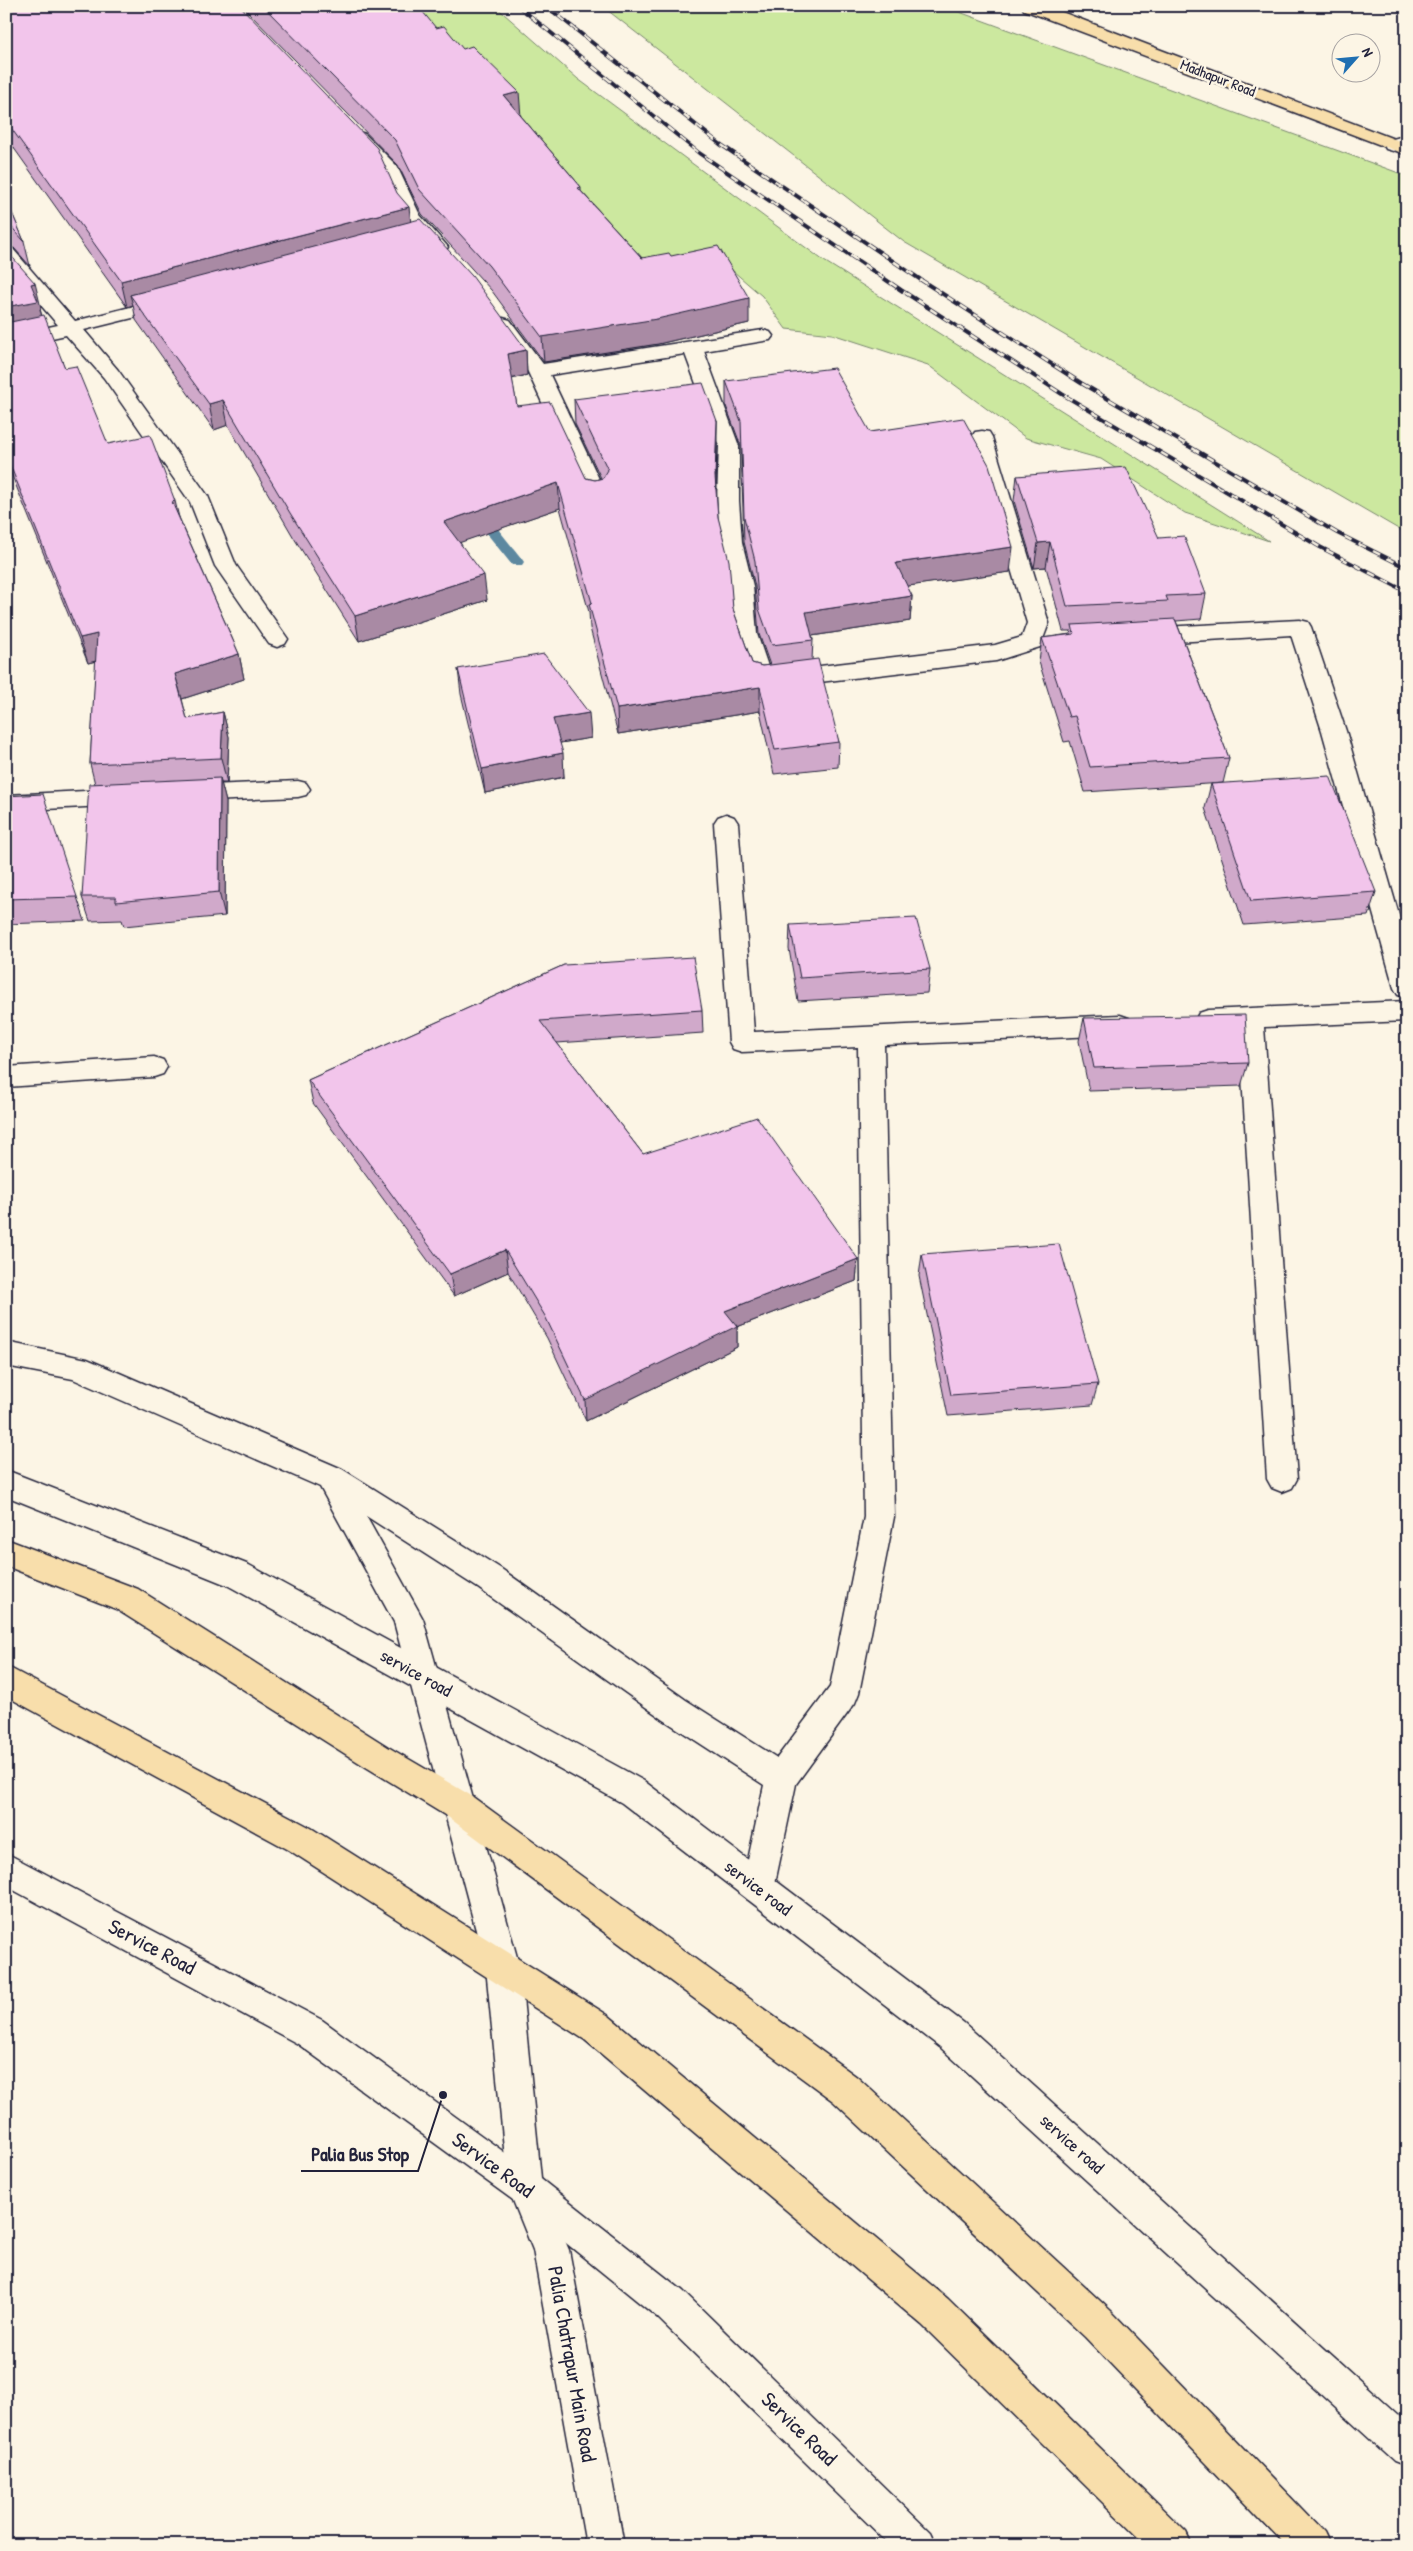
<svg xmlns="http://www.w3.org/2000/svg" width="1413" height="2551" font-family="'Patrick Hand',sans-serif">
  <style>
    .green { fill: #cce89f; stroke: #77856d }
    .lines { fill: none; stroke-linecap: round; stroke-linejoin: round }
    .stream { fill: #5d88a0; fill-rule: evenodd }
    .street-casing { stroke: #22223b; stroke-width: 3 }
    .secondary-casing { stroke: #22223b; stroke-width: 3 }
    .primary-casing { stroke: #22223b; stroke-width: 3 }
    .highway-casing { stroke: #22223b; stroke-width: 3 }
    .street { fill: #fcf5e5; fill-rule: evenodd }
    .secondary { fill: #fcf5e5; fill-rule: evenodd }
    .primary { fill: #f8deab; fill-rule: evenodd }
    .highway { fill: #f8deab; fill-rule: evenodd }
    .rail-casing { stroke: #22223b; stroke-width: 4 }
    .rail { stroke: #fcf5e5; stroke-width: 2.5; stroke-dasharray: 8; stroke-linecap: butt }
    .wall { fill: #d0a9ca; stroke: #22223b }
    .shaded-wall { fill: #a98aa4; stroke: #22223b }
    .building { fill: #f2c5eb; stroke: #22223b }
    .labels { text-anchor: middle; stroke-width: 5; stroke-linejoin: round; paint-order: stroke }
    .far-street-label { font-size: 15px; fill: #22223b; stroke: #fcf5e5 }
    .street-label { font-size: 18px; fill: #22223b; stroke: #fcf5e5 }
    .near-street-label { font-size: 21px; fill: #22223b; stroke: #fcf5e5 }
    .leader { fill: none; stroke: #22223b; stroke-width: 2 }
    .callout-dot { fill: #22223b; stroke: #fcf5e5; stroke-width: 2 }
    .callout-label { font-size: 19px; text-anchor: middle; font-weight: bold; fill: #22223b; stroke: #fcf5e5; stroke-width: 5; stroke-linejoin: round; paint-order: stroke }
  </style>
  <rect width="100%" height="100%" fill="#fcf5e5"/>
  <filter id="ink" filterUnits="userSpaceOnUse"><feTurbulence type="fractalNoise" baseFrequency=".02" numOctaves="2"/><feDisplacementMap in="SourceGraphic" scale="10" xChannelSelector="R" yChannelSelector="G"/><feConvolveMatrix kernelMatrix="1 2 1 2 8 2 1 2 1" color-interpolation-filters="sRGB"/></filter>
  <g filter="url(#ink)">
    <g class="green">
      <path d="M391 6H495L578 79 824 261 1269 541 1185 513 1101 459 1026 438 928 365 832 334 786 329 762 296 718 258 647 268Z"/>
      <path d="M602 6H943L1407 176V534L904 242Z"/>
    </g>
    <g class="lines">
      <path class="stream" d="M476 512 494 524 522 559 524 562 522 565H512L484 530 469 516Z"/>
      <defs>
        <g id="street">
          <path d="M359 132 365 134 397 166 420 215 448 247 445 251H431L402 217 382 172 350 138 353 134Z"/>
          <path d="M1407 135V146L1393 151 1386 149 1384 145 1386 141Z"/>
          <path d="M6 247 13 249 75 321 170 297 177 299 180 303 177 307 84 330 118 370 208 496 236 565 288 639 285 644 277 647 269 644 215 566 190 502 104 378 66 335 6 348V336L58 325 6 265Z"/>
          <path d="M503 318 510 320 543 364 763 330 770 332 773 336 770 340 704 351 739 446V501L742 542 753 586 757 634 770 672 995 645 1022 637 1027 623 972 437 975 432 982 431 989 432 992 437 1049 623 1040 647 996 661 761 689 753 687 735 634 731 586 720 542 717 501 719 446 685 354 550 375 607 496 604 501 596 503 588 501 585 496 528 372 493 324 496 320Z"/>
          <path d="M1300 620 1308 622 1311 627 1346 731 1407 943V997L1398 995 1394 988 1322 731 1291 635 1143 644 1135 641 1132 636 1135 631 1143 628Z"/>
          <path d="M298 781 306 783 310 789 306 795 298 797 188 802 180 800 176 794 180 788 188 786Z"/>
          <path d="M125 789 133 791 137 797 133 803 125 805 6 811V795Z"/>
          <path d="M726 814 734 817 738 823 754 1032 1120 1015 1129 1018 1133 1025 1129 1032 1120 1035 884 1045 894 1517 859 1693 855 1703 796 1784 774 1888 769 1899 758 1904 747 1899 742 1888 764 1785 664 1720 478 1588 366 1516 423 1619 520 1968 542 2188 569 2250 624 2545H586L533 2250 508 2188 486 1968 394 1622 320 1487 73 1379 6 1366V1342L87 1359 342 1469 500 1568 686 1700 777 1758 830 1687 864 1517 858 1047 742 1052 733 1049 729 1042 714 823 718 817Z"/>
          <path d="M1407 1001V1021L1264 1027 1297 1479 1292 1488 1282 1492 1272 1488 1267 1479 1239 1028 1208 1030 1199 1027 1195 1020 1199 1013 1208 1010Z"/>
          <path d="M154 1057 163 1060 167 1067 163 1074 154 1077 6 1087V1067Z"/>
        </g>
        <g id="secondary">
          <path d="M6 1470 249 1565 644 1781 964 2023 1407 2423V2466L1394 2461 940 2047 622 1803 227 1585 6 1496Z"/>
          <path d="M6 1853 322 2020 537 2176 683 2291 930 2532 936 2545H890L657 2317 513 2200 298 2044 6 1886Z"/>
        </g>
        <path id="primary" d="M1022 6H1046L1407 144V155L1024 10Z"/>
        <g id="highway">
          <path d="M6 1539 138 1589 388 1747 470 1795 857 2077 1111 2311 1324 2532 1330 2545H1285L1085 2337 833 2101 448 1817 366 1767 116 1609 6 1566Z"/>
          <path d="M6 1666 311 1828 609 2016 948 2299 1186 2532 1192 2545H1146L922 2325 585 2040 289 1850 6 1696Z"/>
        </g>
      </defs>
      <use href="#street" class="street-casing"/>
      <use href="#secondary" class="secondary-casing"/>
      <use href="#primary" class="primary-casing"/>
      <use href="#highway" class="highway-casing"/>
      <use href="#street" class="street"/>
      <use href="#secondary" class="secondary"/>
      <use href="#primary" class="primary"/>
      <use href="#highway" class="highway"/>
      <defs>
        <g id="rail">
          <path d="M518 6 699 153 901 290 1062 394 1320 547 1407 592"/>
          <path d="M546 6 720 144 921 280 1081 383 1337 533 1407 568"/>
        </g>
      </defs>
      <use href="#rail" class="rail-casing"/>
      <use href="#rail" class="rail"/>
    </g>
    <g class="wall">
      <path d="M6 6 411 221 526 350 527 375 512 379 517 406 586 478 595 480 601 478 575 424 574 399 717 446 716 483 718 517 733 609 752 663 762 666 770 665 759 634 755 586 744 542 741 446 726 406V381L870 432 1010 572 907 586 912 596 910 621 812 636 813 640 812 660 839 742 838 767 774 774 760 711 618 734 590 628 589 612 560 508 460 542 487 600 359 641 294 538 228 425 214 430 136 320 133 305 127 307 6 137Z"/>
      <path d="M242 6H414L436 28 521 116 581 187V191L642 258 671 256 749 323 658 344 544 362 492 291 422 214 398 165Z"/>
      <path d="M6 199 24 241 30 266 14 248 6 245Z"/>
      <path d="M6 250 41 308 40 309 42 316 65 368 108 444 178 515 239 654 244 679 182 699 187 719 223 712 229 737 227 783H221L226 802 225 916 124 926 122 920 90 921 82 897 95 784 90 764 96 661 88 663 6 461Z"/>
      <path d="M1017 476 1159 538 1206 594 1201 619 1176 621 1229 758 1223 783 1085 792 1070 741 1064 742 1039 662 1042 638 1070 634 1071 631H1063L1046 567 1034 568 1014 501Z"/>
      <path d="M458 669 591 738 560 743 564 777 485 793 461 694Z"/>
      <path d="M1211 784 1376 892 1368 916 1244 925 1205 808Z"/>
      <path d="M6 796 77 897 85 921 6 924Z"/>
      <path d="M790 925 930 969 927 993 798 1001 789 949Z"/>
      <path d="M564 965 702 1010 703 1033 557 1043 643 1154 858 1259 856 1281 737 1327V1347L586 1421 547 1338 508 1272 454 1296 313 1103 308 1080Z"/>
      <path d="M1084 1018 1248 1063 1241 1086 1089 1091 1079 1041Z"/>
      <path d="M922 1254 1098 1384 1092 1405 948 1416 919 1276Z"/>
    </g>
    <g class="shaded-wall">
      <path d="M519 92 521 117 504 96Z"/>
      <path d="M409 207 412 232 130 295 133 305 127 307 121 281Z"/>
      <path d="M35 283 41 308 40 309 44 326 6 334V307L31 284Z"/>
      <path d="M749 298V323L658 344 544 362 542 337Z"/>
      <path d="M526 350 527 375 510 379 508 354Z"/>
      <path d="M223 400 228 425 214 430 209 404Z"/>
      <path d="M717 421V446L715 501V476Z"/>
      <path d="M558 483 560 508 447 547 444 522Z"/>
      <path d="M175 501 181 526 172 502Z"/>
      <path d="M1050 542 1046 567 1034 568 1038 543Z"/>
      <path d="M1013 547 1010 572 894 588 896 563Z"/>
      <path d="M484 575 487 600 359 641 355 616Z"/>
      <path d="M912 596 910 621 805 637 806 612Z"/>
      <path d="M97 634 104 659 88 663 80 638Z"/>
      <path d="M239 654 244 679 182 699 175 674Z"/>
      <path d="M760 687V711L618 734 617 709Z"/>
      <path d="M223 712 229 737 227 783 221 758Z"/>
      <path d="M589 713 591 738 554 744 553 719Z"/>
      <path d="M563 753 564 777 485 793 482 769Z"/>
      <path d="M220 778 226 802 225 916 219 892Z"/>
      <path d="M505 1250 508 1272 454 1296 450 1274Z"/>
      <path d="M858 1259 856 1281 737 1327V1347L586 1421 585 1400 725 1311Z"/>
    </g>
    <g class="building">
      <path d="M6 6H240L377 148 397 193 409 207 121 281 6 121Z"/>
      <path d="M263 6H418L436 28 444 26 463 49 472 46 519 92 504 96 581 187 578 188 642 258 669 253 671 256 718 246 749 298 657 319 542 337 489 266 419 189 395 140Z"/>
      <path d="M6 199 24 241 8 223 6 222Z"/>
      <path d="M420 219 472 276 525 348 526 350 508 354 517 406 550 402 586 478 595 480 603 478 608 470 574 399 703 383 717 421 715 476 718 517 729 561 733 609 752 663 762 666 818 659 839 742 775 750 760 687 617 709 589 604 592 603 558 483 444 522 484 575 355 616 290 513 223 400 209 404 130 295Z"/>
      <path d="M6 250 35 283 31 284 38 301 6 307Z"/>
      <path d="M44 315 65 368 76 366 108 444 150 435 175 501 172 502 239 654 175 674 187 719 223 712 221 758 90 764 97 634 80 638 6 455V323Z"/>
      <path d="M834 368 870 432 963 418 989 465 1013 547 896 563 912 596 806 612 813 640 772 645 759 609 755 561 744 517 741 421 726 381Z"/>
      <path d="M1126 467 1159 538 1184 536 1206 594 1166 596 1168 601 1067 606 1050 542 1038 543 1017 476Z"/>
      <path d="M1175 619 1229 758 1090 767 1075 716 1069 717 1042 638 1074 634 1072 625Z"/>
      <path d="M544 654 589 713 553 719 563 753 482 769 458 669Z"/>
      <path d="M1330 776 1376 892 1251 901 1211 784Z"/>
      <path d="M220 778 219 892 116 902V897H82L89 784Z"/>
      <path d="M43 794 77 897 6 899V796Z"/>
      <path d="M916 918 930 969 800 978 790 925Z"/>
      <path d="M693 957 702 1010 540 1021 643 1154 757 1117 858 1259 725 1311 737 1326 585 1400 545 1316 505 1250 450 1274 308 1080 564 965Z"/>
      <path d="M1245 1015 1248 1063 1094 1068 1084 1018Z"/>
      <path d="M1059 1244 1098 1384 951 1395 922 1254Z"/>
    </g>
  </g>
  <g class="labels">
    <g class="far-street-label">
      <text transform="translate(1218 78) rotate(21)" y="5">Madhapur Road</text>
    </g>
    <g class="street-label">
      <text transform="translate(416 1673) rotate(29)" y="6">service road</text>
      <text transform="translate(758 1888) rotate(37)" y="6">service road</text>
      <text transform="translate(1072 2144) rotate(42)" y="6">service road</text>
    </g>
    <g class="near-street-label">
      <text transform="translate(152 1947) rotate(28)" y="7">Service Road</text>
      <text transform="translate(493 2165) rotate(36)" y="7">Service Road</text>
      <text transform="translate(572 2364) rotate(80)" y="7">Palia Chatrapur Main Road</text>
      <text transform="translate(799 2429) rotate(44)" y="7">Service Road</text>
    </g>
  </g>
  <path class="leader" d="M443 2095L418 2171H301"/>
  <circle class="callout-dot" cx="443" cy="2095" r="5"/>
  <g class="callout-label">
    <text x="360" y="2161">Palia Bus Stop</text>
  </g>
  <rect width="1413" height="2551" fill="none" stroke="#fcf5e5" stroke-width="25"/>
  <rect x="12" y="12" width="1388" height="2526" fill="none" stroke="#22223b" stroke-width="2" filter="url(#ink)"/>
  <g transform="translate(1356 58) rotate(63)"><circle r="24" fill="#fcf5e5" stroke="#a5a1a1"/>
  <path d="M0-4L9 19L0 12L-9 19Z" fill="#1f6fb2"/>
  <text y="-8" font-size="14" font-weight="bold" text-anchor="middle" fill="#22223b">N</text>
  </g>
</svg>
